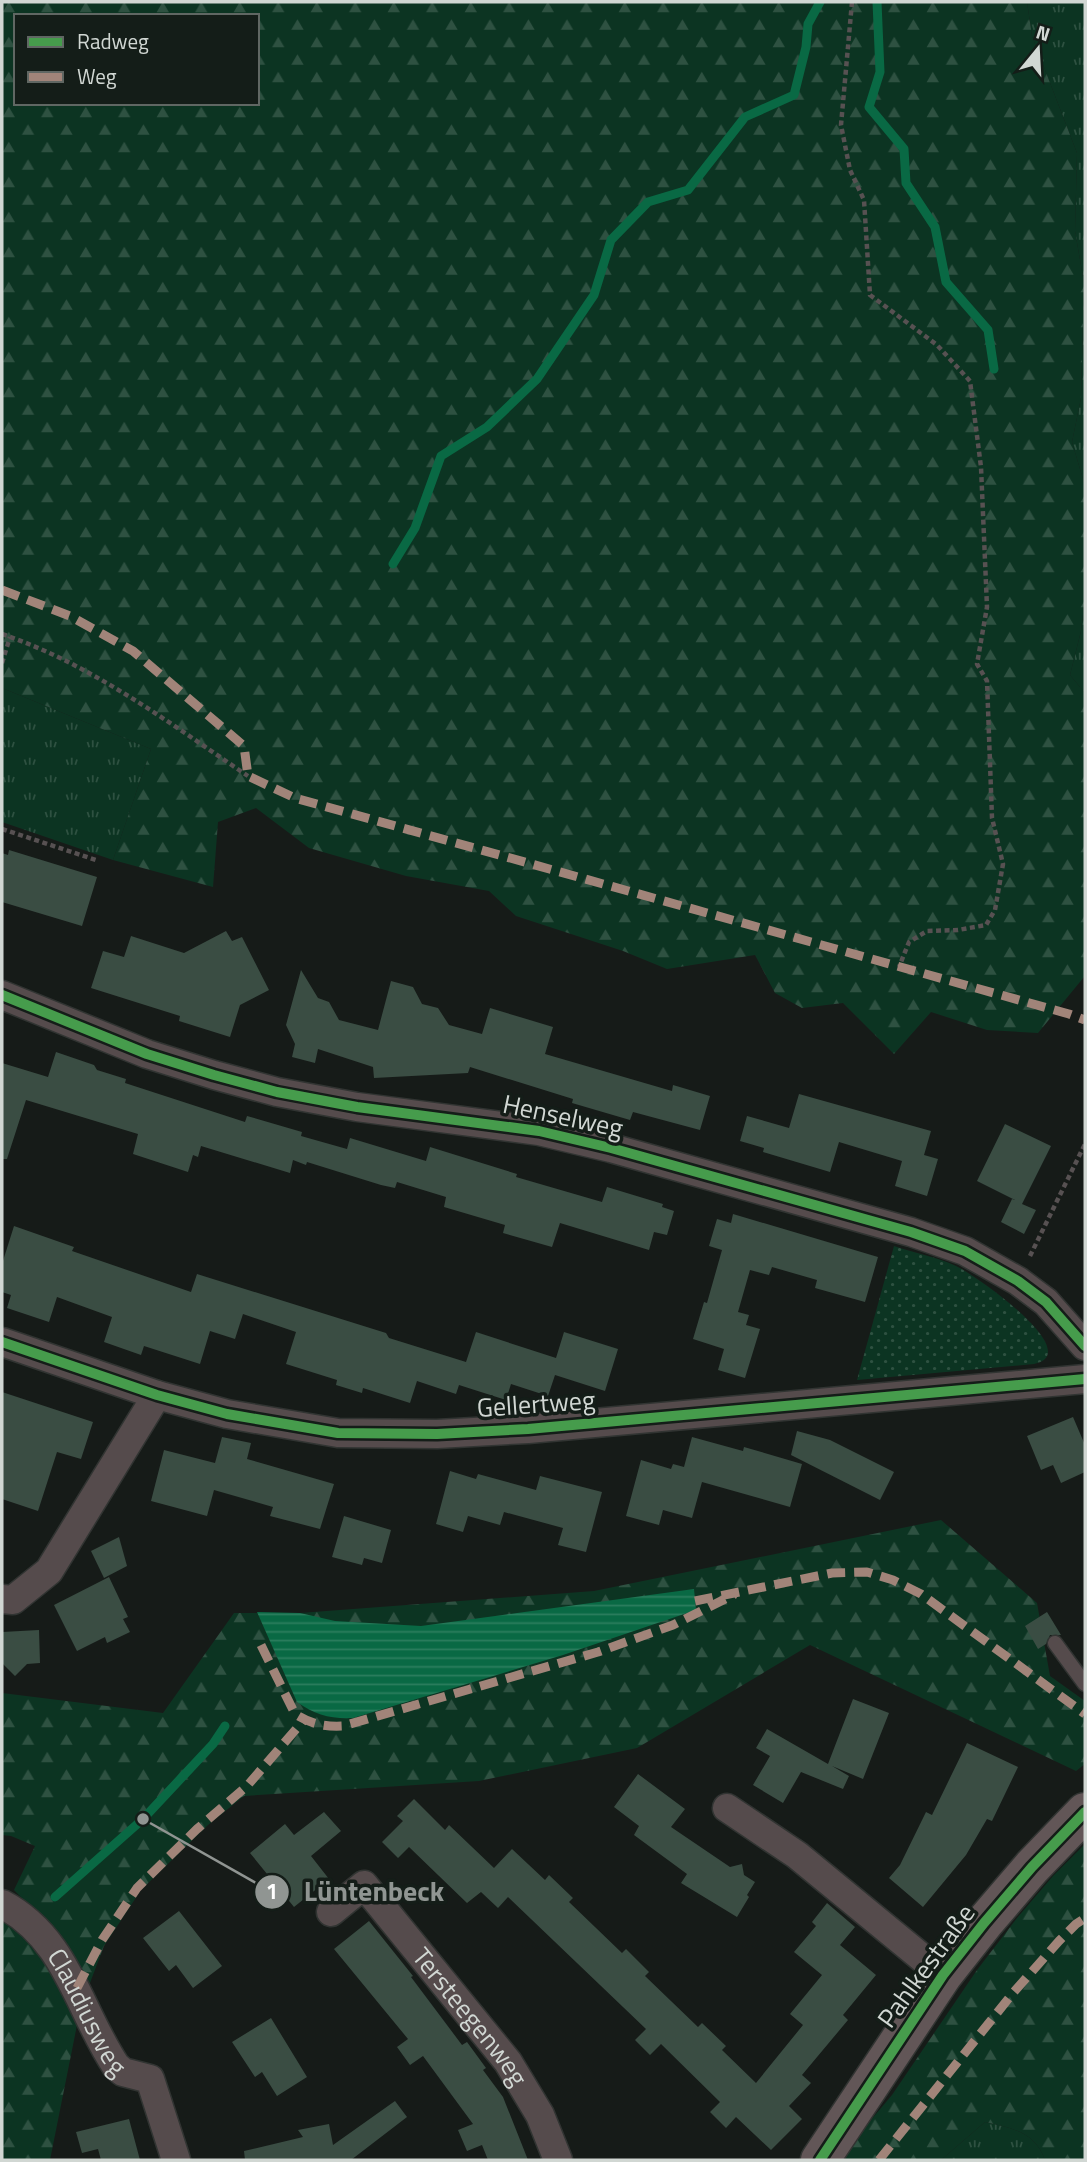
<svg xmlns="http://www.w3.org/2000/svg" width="1087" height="2162" font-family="'Titillium Web',sans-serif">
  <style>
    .grass { fill: url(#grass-tufts) }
    .forest { fill: url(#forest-firs); fill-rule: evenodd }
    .park { fill: url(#park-dots) }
    .water { fill: url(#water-rules) }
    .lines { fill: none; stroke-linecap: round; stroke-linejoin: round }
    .stream { stroke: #096944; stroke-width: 9 }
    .building { fill: #3a4d43 }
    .lane-casing { stroke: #313432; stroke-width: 17 }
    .street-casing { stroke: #313432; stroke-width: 31 }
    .secondary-casing { stroke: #313432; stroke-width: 41 }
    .path { stroke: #575152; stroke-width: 4.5; stroke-dasharray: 5 3.5; stroke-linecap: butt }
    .lane { stroke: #554b4c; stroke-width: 14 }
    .street { stroke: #554b4c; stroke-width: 28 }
    .secondary { stroke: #625657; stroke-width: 38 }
    .quiet { stroke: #a18479; stroke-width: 9; stroke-dasharray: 18 9; stroke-linecap: butt }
    .cycleway-casing { stroke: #141d18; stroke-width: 15 }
    .cycleway { stroke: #469c4c; stroke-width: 10 }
    .labels { text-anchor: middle; stroke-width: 7; stroke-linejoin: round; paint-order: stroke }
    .street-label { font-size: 26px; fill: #d1d7d3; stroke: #141d18 }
    .leader { fill: none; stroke: #909592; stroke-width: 2.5 }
    .callout-dot { fill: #909592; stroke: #141d18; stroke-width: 2.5 }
    .mark-label { font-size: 21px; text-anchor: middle; font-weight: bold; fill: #fff }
    .callout-label { font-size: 28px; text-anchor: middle; font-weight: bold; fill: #909592; stroke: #141d18; stroke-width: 7; stroke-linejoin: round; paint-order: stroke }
  </style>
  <defs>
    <pattern id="grass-tufts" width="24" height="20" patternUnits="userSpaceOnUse" patternTransform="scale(1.75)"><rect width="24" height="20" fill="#0c3422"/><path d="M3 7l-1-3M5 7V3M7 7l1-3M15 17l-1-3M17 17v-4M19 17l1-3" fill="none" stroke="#2e5141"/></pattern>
    <pattern id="forest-firs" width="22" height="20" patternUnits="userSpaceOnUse" patternTransform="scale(1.75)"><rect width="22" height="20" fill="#0c3422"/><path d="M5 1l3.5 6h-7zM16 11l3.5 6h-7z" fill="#2e5141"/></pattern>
    <pattern id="park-dots" width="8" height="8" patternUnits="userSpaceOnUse" patternTransform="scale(1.75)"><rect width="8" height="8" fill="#0c3422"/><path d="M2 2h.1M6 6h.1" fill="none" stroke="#2e5141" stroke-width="1.8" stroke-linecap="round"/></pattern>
    <pattern id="water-rules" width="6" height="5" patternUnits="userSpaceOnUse" patternTransform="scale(1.75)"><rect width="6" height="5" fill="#096944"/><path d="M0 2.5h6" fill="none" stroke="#2c7e5e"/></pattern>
  </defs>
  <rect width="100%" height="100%" fill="#161b18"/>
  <g class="grass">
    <path d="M1027 2H1085V486L1072 442 1081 398 1084 283 1075 231 1077 153 1032 36Z"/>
    <path d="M1085 597V693L1070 675 1081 631Z"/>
    <path d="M2 688 151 749 113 860 2 822Z"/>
    <path d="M985 2122C1012 2128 1035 2132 1045 2160H941Z"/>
  </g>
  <g class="forest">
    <path d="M2 2H1027L1032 36 1077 153 1075 231 1084 283 1081 398 1072 442 1085 486V597L1081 631 1070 675 1085 693 1084 977 1038 1033 987 1030 931 1012 894 1054 843 1003 802 1008 775 993 755 955 667 969 623 951 516 916 489 891 406 876 309 848 256 808 218 822 213 887 113 860 151 749 2 688ZM16 16H257V103H16Z"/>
    <path d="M941 1520 1037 1603 1050 1676 1085 1701V1764L1076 1771 810 1645 637 1748 479 1781 244 1796 208 1825 141 1890 104 1946 88 1988 51 1928 14 1890 35 1846 11 1836 2 1835V1693L163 1713 234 1613H300L594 1591Z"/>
    <path d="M1085 1844V2160H1045C1035 2132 1012 2128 985 2122L941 2160H837L892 2095 977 1970 1017 1918 1053 1876Z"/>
    <path d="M16 1921 80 2010 50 2160H2V1923Z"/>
  </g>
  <path class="park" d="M894 1246C914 1253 937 1257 956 1266 974 1274 1087 1353 1034 1364L857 1380Z"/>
  <path class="water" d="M694 1589 696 1610 563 1655 353 1718C331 1719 315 1715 297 1702L257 1612 300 1613 335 1621 421 1626Z"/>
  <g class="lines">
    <g class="stream">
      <path d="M877 2 880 72 869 107 904 149 906 183 935 227 946 282 988 330 994 369"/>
      <path d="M393 564 415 528 441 456 487 427 537 379 594 295 611 240 648 202 688 190 745 117 794 95 806 47 808 24 820 2"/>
      <path d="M55 1897 143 1819 213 1744 225 1726"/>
    </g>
  </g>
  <g class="building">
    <path d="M9 850 97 877 82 926 2 902V853L8 855Z"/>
    <path d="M226 931 232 941 242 937 269 990 240 1005 230 1037 179 1021 180 1016 91 988 103 951 124 957 131 936 184 953Z"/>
    <path d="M301 970 318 998 329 1002 339 1020 378 1030 391 981 413 987 422 1004 438 1008 449 1025 482 1034 490 1008 553 1027 545 1054 672 1091 673 1085 710 1096 700 1130 633 1112 630 1120 572 1103 573 1099 470 1067 468 1073 374 1078 373 1067 318 1049 315 1063 292 1057 295 1044 286 1025Z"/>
    <path d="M56 1052 94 1065 97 1070 126 1079 125 1083 245 1122 247 1116 302 1132 301 1136 347 1149 350 1138 426 1161 430 1147 517 1174 516 1177 602 1202 607 1187 663 1204 662 1207 674 1211 667 1235 654 1232 649 1250 560 1223 552 1247 503 1233 505 1225 444 1207 446 1197 397 1182 395 1188 381 1185 307 1162 306 1165 293 1160 290 1173 201 1146 198 1157 193 1155 188 1172 133 1154 138 1134 26 1100 7 1159H2V1063L48 1077Z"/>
    <path d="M799 1094 931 1131 924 1155 938 1159 927 1196 895 1186 902 1161 839 1142 830 1172 763 1152 764 1148 740 1141 747 1116 789 1128Z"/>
    <path d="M1005 1124 1051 1146 1022 1204 1036 1210 1024 1234 1001 1222 1012 1199 1015 1200 977 1181Z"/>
    <path d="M733 1214 878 1257 865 1302 815 1288 817 1280 772 1267 769 1275 750 1270 738 1312 749 1315 746 1325 760 1329 745 1378 718 1370 724 1349 693 1339 704 1302 707 1303 722 1250 709 1246 717 1219 731 1223Z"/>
    <path d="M14 1226 74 1247 72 1251 191 1292 197 1274 386 1333 389 1338 466 1362 476 1332 556 1358 564 1332 618 1349 605 1391 555 1375 548 1396 511 1384 506 1400 459 1385 456 1394 417 1381 410 1403 363 1388 362 1393 336 1385 337 1380 286 1364 296 1332 243 1314 235 1339 210 1331 200 1364 144 1346 141 1355 104 1342 112 1317 57 1297 49 1322 7 1308 11 1295 2 1292V1264Z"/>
    <path d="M2 1392 93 1422 81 1459 57 1452 38 1511 2 1499Z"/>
    <path d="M1073 1417 1085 1445V1472L1061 1483 1053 1465 1041 1470 1027 1436Z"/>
    <path d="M797 1431 830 1440 894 1472 880 1500 791 1455Z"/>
    <path d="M222 1437 251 1443 247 1459 334 1484 320 1529 270 1516 273 1507 214 1490 207 1516 151 1501 164 1450 215 1463Z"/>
    <path d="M692 1437 743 1451 744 1447 802 1464 790 1507 702 1482 692 1518 663 1510 659 1525 626 1516 641 1460 671 1469 673 1464 684 1467Z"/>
    <path d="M450 1471 476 1479 478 1474 536 1490 540 1476 602 1492 586 1552 558 1545 563 1528 504 1512 500 1525 468 1516 463 1532 436 1524Z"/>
    <path d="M344 1516 391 1530 382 1563 364 1558 362 1565 332 1557Z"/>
    <path d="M119 1537 127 1566 104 1578 91 1551Z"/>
    <path d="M109 1577 128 1617 123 1619 130 1632 107 1643 105 1637 77 1651 54 1605Z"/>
    <path d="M1047 1612 1061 1635H1050L1046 1644 1038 1649 1025 1626Z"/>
    <path d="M39 1630 40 1663 27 1664 15 1676 2 1663V1632Z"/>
    <path d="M853 1699 889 1713 863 1779 832 1766 849 1776 843 1789 801 1772 783 1803 753 1785 770 1756 756 1748 767 1729 828 1764Z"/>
    <path d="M967 1743 1018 1767 992 1821 987 1819 966 1855 923 1907 889 1878 900 1865 926 1812 932 1815Z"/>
    <path d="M638 1774 685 1809 671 1827 730 1867 742 1864 744 1875 755 1882 747 1895 749 1897 737 1917 681 1883 687 1874 634 1835 639 1826 614 1807Z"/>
    <path d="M414 1799 445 1830 449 1825 494 1868 512 1849 545 1880 549 1875 573 1898 569 1902 622 1953 626 1949 649 1972 645 1976 698 2027 702 2023 726 2046 722 2050 756 2083 803 2025 790 2014 822 1975 794 1952 816 1926 812 1922 827 1903 855 1927 840 1945 876 1975 843 2015 848 2020 802 2075 811 2083 789 2106 802 2119 771 2150 736 2117 726 2128 710 2112 720 2102 661 2044 650 2055 635 2040 646 2029 508 1897 498 1908 481 1892 467 1903 409 1847 398 1858 382 1842 403 1821 397 1816Z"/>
    <path d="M324 1812 341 1831 311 1856 329 1879 294 1907 250 1853 285 1824 294 1835Z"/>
    <path d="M179 1911 222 1966 193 1988 176 1965 169 1971 143 1938Z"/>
    <path d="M369 1921 413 1976 411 1977 462 2045 467 2042 486 2068 483 2070 503 2097 528 2160H488L482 2145 467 2151 458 2130 473 2124 423 2056 410 2065 397 2047 408 2039 334 1949Z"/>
    <path d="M271 2018 307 2077 277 2096 262 2072 255 2077 232 2042Z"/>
    <path d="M395 2101 407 2117 351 2160H245L244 2151 303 2137 298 2130 329 2124 333 2145Z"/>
    <path d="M129 2119 140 2160H101L98 2149 82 2153 76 2132Z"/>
  </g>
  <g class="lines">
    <defs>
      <path id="lane" d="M1055 1643 1085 1684"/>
      <g id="street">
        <path d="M2 995 147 1054 214 1075 277 1092 357 1107 539 1131 611 1148 911 1232 965 1251 1018 1281 1046 1302 1085 1346"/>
        <path d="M2 1342 157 1395 227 1414 338 1433 437 1434 528 1429 1085 1379"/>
        <path d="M2 1599 13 1600 49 1571 157 1395"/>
        <path d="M727 1808 797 1855 943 1975"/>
        <path id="s1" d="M2 1904C67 1938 78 2009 116 2066L123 2072 150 2079 176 2160"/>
        <path id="s2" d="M331 1912 364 1885 508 2062 540 2115 558 2160"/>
      </g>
      <path id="secondary" d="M820 2160 943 1975 984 1923 1032 1867 1085 1812"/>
    </defs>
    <use href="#lane" class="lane-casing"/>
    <use href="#street" class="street-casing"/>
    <use href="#secondary" class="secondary-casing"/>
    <g class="path">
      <path d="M852 2 841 125 850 170 864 200 870 295 937 345 970 381 981 467 987 607 977 664 987 681 992 818 1003 864 995 910 986 925 958 930 927 931 909 942 899 967"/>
      <path d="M2 634C93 665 169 723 248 776"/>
      <path d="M2 663 10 637"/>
      <path d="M2 829 96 860"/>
      <path d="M1030 1256 1085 1144"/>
    </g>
    <use href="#lane" class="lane"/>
    <use href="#street" class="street"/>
    <use href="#secondary" class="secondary"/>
    <g class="quiet">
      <path d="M2 590 70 616 133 651 244 746 248 776 295 798 1069 1014 1085 1020"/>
      <path d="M695 1601 832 1573 867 1572 893 1580 921 1594 1085 1714"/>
      <path d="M261 1645 295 1714C310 1724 325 1727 343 1726L598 1652 673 1625 735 1594"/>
      <path d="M77 1988 102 1940 137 1888 197 1829 247 1786 304 1720"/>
      <path d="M879 2160 1013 1993 1059 1941 1076 1924 1085 1918"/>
    </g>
    <defs>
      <g id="cycleway">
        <path d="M2 995 147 1054 214 1075 277 1092 357 1107 539 1131 611 1148 911 1232 965 1251 1018 1281 1046 1302 1085 1346"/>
        <path d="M2 1342 157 1395 227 1414 338 1433 437 1434 528 1429 1085 1379"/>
        <path d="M820 2160 943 1975 984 1923 1032 1867 1085 1812"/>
      </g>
    </defs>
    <use href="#cycleway" class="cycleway-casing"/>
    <use href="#cycleway" class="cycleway"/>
  </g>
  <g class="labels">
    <g class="street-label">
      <text transform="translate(563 1116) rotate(12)" y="9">Henselweg</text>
      <text transform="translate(536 1404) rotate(-4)" y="9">Gellertweg</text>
      <text transform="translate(926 1966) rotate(-54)" y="9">Pahlkestraße</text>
      <text dy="9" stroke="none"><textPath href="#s1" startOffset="140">Claudiusweg</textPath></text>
      <text dy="9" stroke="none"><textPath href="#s2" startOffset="212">Tersteegenweg</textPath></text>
    </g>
  </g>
  <path class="leader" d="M143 1819L272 1892"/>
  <g class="callout-dot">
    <circle cx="143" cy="1819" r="7"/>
    <circle cx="272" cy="1892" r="18"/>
  </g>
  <g class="mark-label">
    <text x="272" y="1899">1</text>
  </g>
  <g class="callout-label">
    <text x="374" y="1901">Lüntenbeck</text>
  </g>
  <rect width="1087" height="2162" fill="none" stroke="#d1d7d3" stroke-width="7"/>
  <rect x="14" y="14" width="245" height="91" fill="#141d18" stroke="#606763" stroke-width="2"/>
  <rect x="28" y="37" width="35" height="10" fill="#469c4c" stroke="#606763" stroke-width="2"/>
  <text x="77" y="49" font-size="21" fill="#d1d7d3">Radweg</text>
  <rect x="28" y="72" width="35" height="10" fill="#a18479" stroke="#606763" stroke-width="2"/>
  <text x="77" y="84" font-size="21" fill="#d1d7d3">Weg</text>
  <g transform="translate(1038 49) rotate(18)" stroke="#141d18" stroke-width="5" paint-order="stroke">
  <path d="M0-5L12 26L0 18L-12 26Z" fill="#d1d7d3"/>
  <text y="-10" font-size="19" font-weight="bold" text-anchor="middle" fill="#d1d7d3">N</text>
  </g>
</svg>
